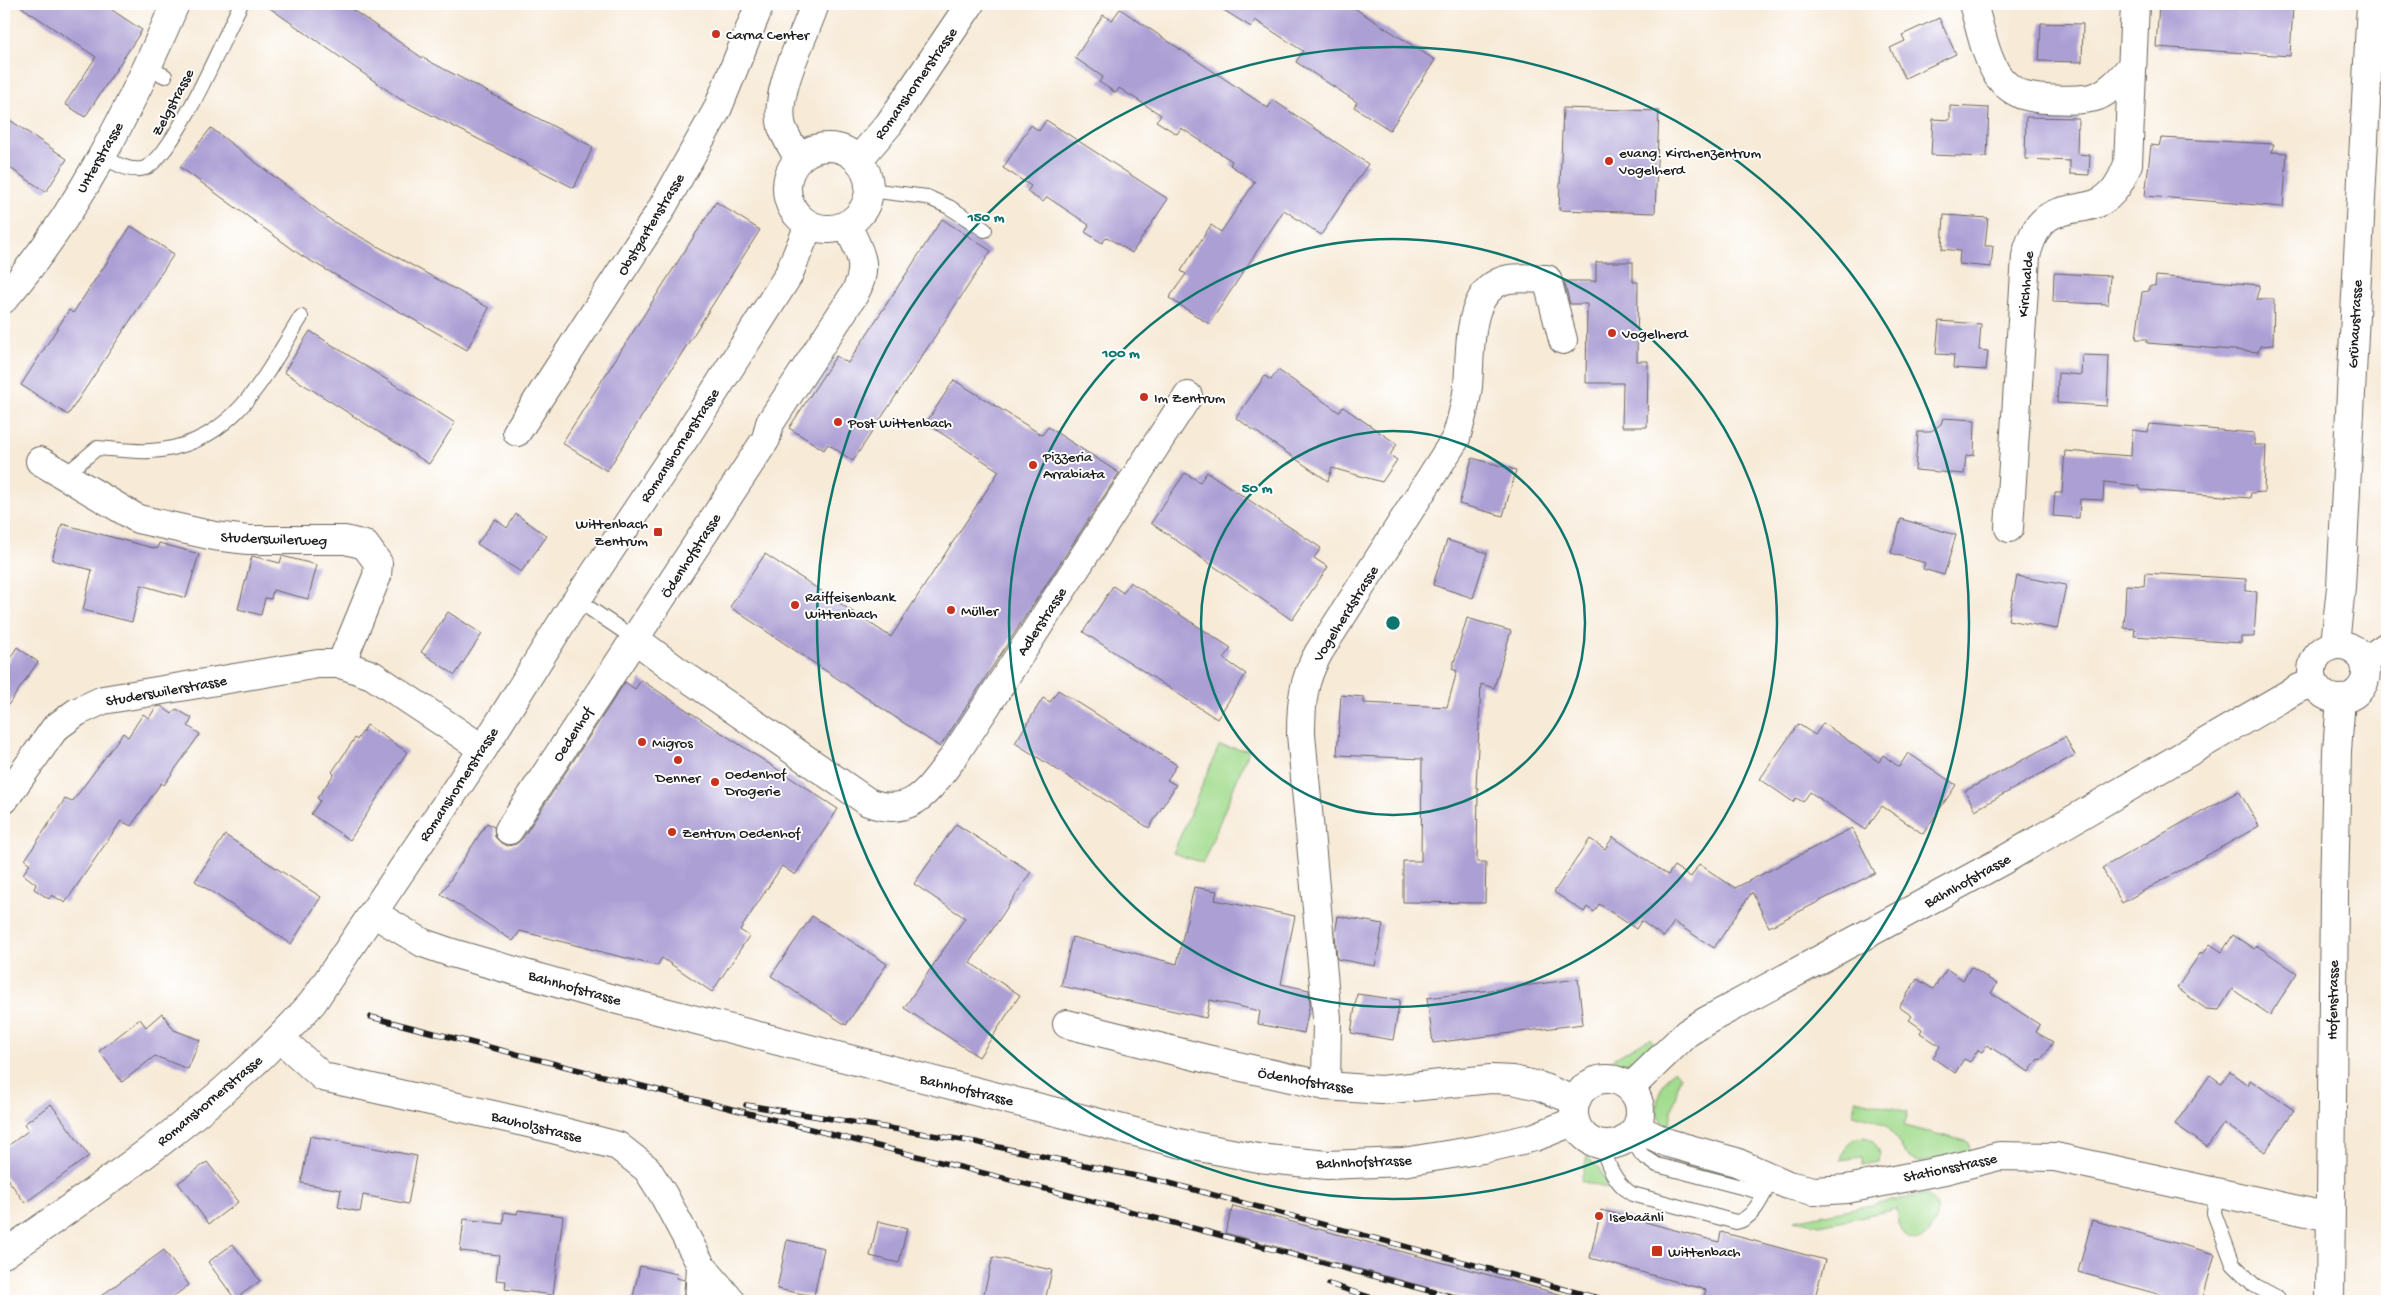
<svg xmlns="http://www.w3.org/2000/svg" width="2391" height="1305" font-family="'Gochi Hand',sans-serif">
  <style>
    .green { fill: #a3dc8e; stroke: #607c55 }
    .building { fill: #ac9fd4 }
    .lines { fill: none; stroke-linecap: round; stroke-linejoin: round }
    .lane-casing { stroke: #69645d; stroke-width: 16 }
    .street-casing { stroke: #69645d; stroke-width: 30 }
    .secondary-casing { stroke: #69645d; stroke-width: 30 }
    .lane { stroke: #fff; stroke-width: 14 }
    .street { stroke: #fff; stroke-width: 28 }
    .secondary { stroke: #fff; stroke-width: 28 }
    .rail-casing { stroke: #1c1c1c; stroke-width: 5.5 }
    .rail { stroke: #fff; stroke-width: 4; stroke-dasharray: 11; stroke-linecap: butt }
    .ring { fill: none; stroke: #0f766e; stroke-width: 2.5 }
    .poi-dot { fill: #c8321e; stroke: #fff; stroke-width: 2 }
    .labels { text-anchor: middle; stroke-width: 4; stroke-linejoin: round; paint-order: stroke }
    .poi-label { font-size: 15px; fill: #1c1c1c; stroke: #fff; text-anchor: start }
    .street-label { font-size: 15px; fill: #1c1c1c; stroke: #fff }
    .centre { fill: #0f766e; stroke: #fff; stroke-width: 2.5 }
    .ring-label { font-size: 15px; text-anchor: middle; font-weight: bold; fill: #0f766e; stroke: #fff; stroke-width: 4; stroke-linejoin: round; paint-order: stroke }
  </style>
  <rect width="100%" height="100%" fill="#fff"/>
  <filter id="ink" filterUnits="userSpaceOnUse"><feTurbulence type="fractalNoise" baseFrequency=".02" numOctaves="2"/><feDisplacementMap in="SourceGraphic" scale="10" xChannelSelector="R" yChannelSelector="G"/><feConvolveMatrix kernelMatrix="1 2 1 2 8 2 1 2 1" color-interpolation-filters="sRGB"/></filter>
  <filter id="wash" filterUnits="userSpaceOnUse"><feTurbulence type="fractalNoise" baseFrequency=".0096" numOctaves="4" result="noise"/><feDisplacementMap in="SourceGraphic" scale="20" xChannelSelector="R" yChannelSelector="G"/><feGaussianBlur stdDeviation="1.12" result="paint"/><feColorMatrix in="noise" values="0 0 0 0 0 0 0 0 0 0 0 0 0 0 0 0 0 1.4 0 .05"/><feComposite in="paint" operator="in"/></filter>
  <g filter="url(#wash)">
    <rect width="100%" height="100%" fill="#f7ead7"/>
    <g class="green">
      <path d="M1219 746 1249 750 1203 863 1173 853Z"/>
      <path d="M1650 1038 1655 1045C1638 1061 1625 1066 1601 1066Z"/>
      <path d="M1674 1070 1680 1077 1668 1129C1648 1112 1659 1086 1674 1070Z"/>
      <path d="M1856 1099 1908 1112 1904 1126 1966 1141 1969 1143 1970 1151C1958 1153 1931 1163 1920 1162 1901 1159 1899 1136 1886 1126 1876 1119 1864 1117 1853 1114Z"/>
      <path d="M1865 1137C1876 1143 1882 1149 1879 1162L1863 1165 1862 1157 1841 1160C1845 1146 1849 1138 1865 1137Z"/>
      <path d="M1674 1156 1737 1176 1733 1178 1672 1162Z"/>
      <path d="M1587 1157 1600 1169 1608 1189 1581 1181Z"/>
      <path d="M1927 1194C1954 1215 1917 1257 1902 1232 1898 1226 1899 1216 1897 1209L1820 1225 1794 1220Z"/>
    </g>
    <g id="blocks">
      <g class="building">
        <path d="M17 4H103L142 30 85 117 65 104 96 57Z"/>
        <path d="M264 4H344L421 57 593 147 574 188 400 99Z"/>
        <path d="M1214 4H1348L1435 60 1390 130 1354 107 1357 102 1296 62 1303 51 1255 20 1251 27Z"/>
        <path d="M2159 4H2258L2293 6 2290 56 2156 47Z"/>
        <path d="M1120 9 1268 108 1273 100 1368 164 1321 235 1284 210 1209 324 1169 298 1186 274 1181 271 1211 225 1221 232 1255 182 1230 165 1232 161 1181 128 1177 134 1156 121 1161 115 1119 88 1116 93 1099 82 1103 77 1075 58 1103 15 1112 20Z"/>
        <path d="M1939 18 1956 54 1905 78 1890 48 1905 41 1902 35Z"/>
        <path d="M2041 23 2083 24 2082 62 2039 61Z"/>
        <path d="M1950 106 1989 108 1987 157 1931 155 1933 119 1950 120Z"/>
        <path d="M1563 108 1659 111 1655 213 1559 210Z"/>
        <path d="M4 116 67 159 46 192 4 164Z"/>
        <path d="M2026 117 2078 118 2077 154 2090 155 2089 175 2070 174V161L2025 159Z"/>
        <path d="M1046 120 1168 199 1132 253 1107 237 1102 243 1085 232 1089 225 1047 197 1043 202 1027 192 1031 186 1003 168 1031 125 1039 131Z"/>
        <path d="M211 128 332 221 489 308 467 350 302 256 180 167Z"/>
        <path d="M2161 138 2274 144 2271 152 2287 153 2283 207 2145 196 2151 145 2159 146Z"/>
        <path d="M716 202 760 230 607 471 562 443Z"/>
        <path d="M1944 215 1988 218 1985 246H1993L1991 267 1959 264 1960 251 1942 249Z"/>
        <path d="M942 219 991 251 853 461 828 444 824 450 789 428 836 356 848 363Z"/>
        <path d="M131 226 174 254 68 415 21 385 69 310 73 313Z"/>
        <path d="M1596 262H1633V282H1638L1637 361H1648L1647 427H1622L1623 383H1586L1587 304H1570L1564 281H1596Z"/>
        <path d="M2054 273 2110 276 2108 304 2053 302Z"/>
        <path d="M2156 276 2260 285 2256 299H2274L2273 345 2260 346 2258 352 2147 343V339H2136L2142 292 2149 291V286H2155Z"/>
        <path d="M1939 321 1981 324 1979 350 1988 351 1986 370 1953 368 1954 355 1936 354Z"/>
        <path d="M310 331 455 423 429 464 284 372Z"/>
        <path d="M2082 355 2109 356 2107 406 2057 403 2058 373 2081 375Z"/>
        <path d="M1278 370 1339 412 1343 407 1397 444 1390 455 1397 460 1382 482 1332 468 1328 481 1236 418 1265 376 1271 380Z"/>
        <path d="M954 380 1042 435 1048 427 1119 473 940 747 730 607 765 554 891 637 999 471 926 423Z"/>
        <path d="M1943 418 1975 420 1974 455 1966 456 1964 474 1915 470 1918 432H1930L1941 424Z"/>
        <path d="M2150 424 2254 433V445H2266L2264 492 2251 493 2250 498 2141 490 2139 486 2104 482 2103 500 2080 499 2079 518 2053 516 2055 493H2062L2065 451 2131 456 2132 430 2148 432Z"/>
        <path d="M1472 458 1516 470 1503 516 1459 504Z"/>
        <path d="M1207 472 1321 548 1314 558 1328 567 1292 620 1151 523 1185 473 1200 482Z"/>
        <path d="M516 514 547 536 521 572 477 544 495 519 507 528Z"/>
        <path d="M1901 519 1956 535 1944 575 1923 569 1925 563 1891 553Z"/>
        <path d="M62 524 157 549 159 543 199 554 186 598 141 585 132 622 83 610 92 570 52 560Z"/>
        <path d="M1447 540 1487 553 1473 598 1433 585Z"/>
        <path d="M252 556 280 563 282 556 317 565 308 599 273 590 271 599 265 598 261 615 238 609Z"/>
        <path d="M2145 573 2246 579V591L2257 592 2254 637H2241V643L2134 636 2135 629 2124 628 2126 585 2144 586Z"/>
        <path d="M2017 576 2066 585 2057 629 2008 620Z"/>
        <path d="M1130 582 1231 648 1224 659 1246 674 1217 719 1083 632 1113 586 1123 593Z"/>
        <path d="M448 612 482 634 455 675 421 652Z"/>
        <path d="M1467 618 1511 631 1494 688 1481 684 1476 788H1478L1477 862H1486L1485 903 1403 902V861H1421L1422 759 1337 755 1341 695 1364 697V703L1447 707 1457 671 1452 669Z"/>
        <path d="M17 647 38 662 4 711V668Z"/>
        <path d="M641 680 838 809 795 875 782 866 740 930 749 936 712 992 662 958 657 966 520 931 513 941 441 894 487 823 494 827 495 837 501 843 508 846 516 844 522 839 625 682 635 689Z"/>
        <path d="M1058 690 1177 765 1167 780 1176 785 1149 828 1015 743 1043 698 1050 702Z"/>
        <path d="M161 706 172 714 176 709 192 718 188 726 200 734 164 785 161 783 131 826 121 821 65 903 52 895 49 899 34 889 36 884 23 874 30 864 25 860 65 799 72 802 123 733 128 737 143 714 149 718 156 707Z"/>
        <path d="M1823 723 1879 762 1883 755 1899 767 1908 753 1956 785 1923 834 1882 806 1865 830 1810 792 1803 802 1796 798 1793 802 1760 779 1798 724 1815 735Z"/>
        <path d="M367 725 407 752 350 840 311 814 320 801 317 798 334 774 332 772 355 738 357 740Z"/>
        <path d="M2065 737 2075 755 1975 810 1965 791Z"/>
        <path d="M2239 791 2259 826 2122 903 2102 868Z"/>
        <path d="M956 824 1031 872 970 963 1020 995 979 1057 904 1008 965 918 914 884Z"/>
        <path d="M1852 828 1875 873 1769 927 1752 892 1714 948 1674 922 1664 937 1641 921 1636 929 1599 904 1594 912 1587 907 1584 912 1554 892 1590 839 1605 849 1613 837 1668 875 1674 866 1691 877 1699 864 1735 888Z"/>
        <path d="M225 835 321 897 291 944 195 881Z"/>
        <path d="M1194 887 1217 891 1215 900 1295 916 1281 984 1309 990 1310 1003 1304 1033 1258 1024 1260 1011 1210 1000 1206 1018 1061 986 1072 937 1177 964Z"/>
        <path d="M812 916 887 964 846 1025 771 976Z"/>
        <path d="M1338 916 1383 924 1375 966 1337 959 1335 934Z"/>
        <path d="M2233 935 2254 949 2256 945 2297 973 2270 1015 2232 989 2219 1010 2206 1009 2177 988 2201 952 2203 954 2210 944 2222 952Z"/>
        <path d="M1971 967 1997 984 1991 993 2040 1025 2036 1032 2053 1042 2041 1060 2038 1059 2029 1072 1987 1045 1982 1052 1978 1050 1970 1062 1964 1059 1955 1073 1933 1058 1940 1046 1920 1033 1922 1029 1909 1020 1912 1016 1899 1007 1917 979 1933 989 1947 969 1963 980Z"/>
        <path d="M1578 979 1583 1024 1433 1043 1427 998Z"/>
        <path d="M1357 994 1400 1000 1393 1040 1351 1033Z"/>
        <path d="M162 1013 174 1030 200 1040 188 1069 155 1056 122 1082 99 1051 140 1019 146 1027Z"/>
        <path d="M2230 1072 2248 1085 2250 1080 2294 1110 2265 1152 2224 1123 2207 1147 2175 1124 2210 1075 2221 1083Z"/>
        <path d="M51 1104 89 1156 25 1203 4 1174V1149L29 1130 24 1124Z"/>
        <path d="M310 1136 417 1156 408 1204 363 1195 360 1212 338 1207 341 1190 301 1183Z"/>
        <path d="M207 1162 238 1202 209 1224 178 1183Z"/>
        <path d="M1233 1206 1563 1295 1562 1301H1478L1225 1233Z"/>
        <path d="M518 1210 563 1216 553 1295 505 1289 506 1281 496 1280 499 1255 460 1251 464 1219 503 1224 504 1212 517 1214Z"/>
        <path d="M1601 1210 1719 1242 1721 1232 1825 1260 1814 1301H1702L1706 1290 1590 1258Z"/>
        <path d="M2092 1220 2215 1254 2202 1301H2163L2165 1296 2078 1272Z"/>
        <path d="M878 1221 907 1228 899 1263 870 1256Z"/>
        <path d="M787 1240 824 1248 814 1296 777 1289Z"/>
        <path d="M233 1244 260 1281 235 1299 208 1262Z"/>
        <path d="M164 1250 189 1285 167 1301H94Z"/>
        <path d="M993 1257 1052 1270 1045 1301H982Z"/>
        <path d="M640 1266 677 1274 676 1278 685 1280 683 1301H632Z"/>
      </g>
    </g>
  </g>
  <g filter="url(#ink)">
    <use href="#blocks" fill-opacity="0" stroke="#69645d" stroke-width="1"/>
    <g class="lines">
      <defs>
        <g id="lane">
          <path d="M147 67 165 76"/>
          <path d="M102 156C114 163 131 173 145 168 175 156 224 36 241 4"/>
          <path d="M869 190 927 197 949 207 985 230"/>
          <path d="M64 476 97 448C114 449 132 452 150 451 232 447 263 379 301 317"/>
          <path d="M577 600 635 639"/>
          <path d="M1630 1136 1642 1155 1657 1165 1764 1193"/>
          <path d="M1601 1145C1608 1164 1614 1183 1632 1194L1736 1222C1755 1219 1764 1193 1772 1178"/>
          <path d="M2216 1193 2214 1213 2233 1264 2254 1285 2278 1298"/>
        </g>
        <g id="street">
          <path d="M1973 4C1980 27 1985 56 1998 76 2004 84 2013 91 2022 95 2038 100 2083 102 2098 96 2113 89 2122 77 2132 66"/>
          <path d="M799 158C793 149 786 138 782 127 773 91 804 38 815 4"/>
          <path d="M4 299C78 213 131 108 175 4"/>
          <path d="M517 432 659 213 717 110 760 4"/>
          <path d="M40 461 138 519 214 536 248 540H345L365 545 378 563 377 576 341 664"/>
          <path d="M2009 528 2026 256C2031 237 2039 217 2060 212 2072 208 2087 208 2098 203 2115 195 2122 179 2128 164L2135 4"/>
          <path d="M635 639 675 669 868 802C912 819 928 790 952 759L1188 396"/>
          <path d="M2335 644 2341 587 2371 4"/>
          <circle cx="2339" cy="672" r="27"/>
          <path d="M2365 661 2387 646"/>
          <path d="M4 800 55 728 77 712 103 700 318 664H341L372 675 483 749"/>
          <path d="M509 830 766 439 770 423 855 293C870 265 859 251 847 225"/>
          <path d="M373 913 423 943 452 953 606 997 1178 1143 1258 1158 1327 1165 1403 1162 1483 1149 1535 1137 1575 1121"/>
          <path d="M1067 1024 1211 1060 1326 1086 1381 1090 1491 1079 1513 1080 1539 1086 1576 1101"/>
          <path d="M281 1039 323 1077 533 1124 618 1146 647 1169 663 1194 701 1265 731 1301"/>
          <circle cx="1607" cy="1112" r="33"/>
          <path d="M1326 1086 1327 1018 1301 734C1301 702 1303 680 1319 652L1456 438C1461 421 1466 404 1468 386 1471 353 1465 287 1509 279 1521 277 1535 279 1547 279L1563 340"/>
          <path d="M1630 1088 1687 1033 1706 1021 2002 861 2297 689 2314 683"/>
          <path d="M1636 1128 1668 1143 1736 1162 1788 1185 1814 1191 1847 1189 1945 1170 1999 1156 2055 1157 2330 1217"/>
          <path d="M699 1301 701 1265"/>
          <path d="M2330 1301 2334 896 2337 751 2341 699"/>
        </g>
        <g id="secondary">
          <circle cx="828" cy="188" r="41"/>
          <path d="M858 160 889 124 970 4"/>
          <path d="M4 1254C112 1180 227 1101 313 1002L483 749 566 616 689 432 788 276 809 225"/>
        </g>
      </defs>
      <use href="#lane" class="lane-casing"/>
      <use href="#street" class="street-casing"/>
      <use href="#secondary" class="secondary-casing"/>
      <use href="#lane" class="lane"/>
      <use href="#street" class="street"/>
      <use href="#secondary" class="secondary"/>
      <defs>
        <g id="rail">
          <path d="M371 1017 1046 1189 1467 1301"/>
          <path d="M746 1105 975 1142 1169 1183 1609 1301"/>
          <path d="M1329 1284 1382 1301"/>
        </g>
      </defs>
      <use href="#rail" class="rail-casing"/>
      <use href="#rail" class="rail"/>
    </g>
  </g>
  <g class="ring">
    <circle cx="1393" cy="623" r="192"/>
    <circle cx="1393" cy="623" r="384"/>
    <circle cx="1393" cy="623" r="576"/>
  </g>
  <g class="poi-dot">
    <circle cx="716" cy="34" r="5"/>
    <circle cx="1609" cy="161" r="5"/>
    <circle cx="1612" cy="333" r="5"/>
    <circle cx="1144" cy="397" r="5"/>
    <circle cx="838" cy="422" r="5"/>
    <circle cx="1033" cy="465" r="5"/>
    <rect x="653" y="527" width="10" height="10" rx="2.5"/>
    <circle cx="795" cy="605" r="5"/>
    <circle cx="951" cy="610" r="5"/>
    <circle cx="642" cy="742" r="5"/>
    <circle cx="678" cy="760" r="5"/>
    <circle cx="715" cy="782" r="5"/>
    <circle cx="672" cy="832" r="5"/>
    <circle cx="1599" cy="1216" r="5"/>
    <rect x="1651" y="1245" width="12" height="12" rx="2.5"/>
  </g>
  <g class="labels">
    <g class="poi-label">
      <text x="726" y="39">Carna Center</text>
      <text x="1619" y="157">evang. Kirchenzentrum<tspan x="1619" dy="17">Vogelherd</tspan></text>
      <text x="1622" y="338">Vogelherd</text>
      <text x="1154" y="402">Im Zentrum</text>
      <text x="848" y="427">Post Wittenbach</text>
      <text x="1043" y="461">Pizzeria<tspan x="1043" dy="17">Arrabiata</tspan></text>
      <text x="648" y="528" text-anchor="end">Wittenbach<tspan x="648" dy="17">Zentrum</tspan></text>
      <text x="805" y="601">Raiffeisenbank<tspan x="805" dy="17">Wittenbach</tspan></text>
      <text x="961" y="615">Müller</text>
      <text x="652" y="747">Migros</text>
      <text x="725" y="778">Oedenhof<tspan x="725" dy="17">Drogerie</tspan></text>
      <text x="678" y="782" text-anchor="middle">Denner</text>
      <text x="682" y="837">Zentrum Oedenhof</text>
      <text x="1609" y="1221">Isebaänli</text>
      <text x="1668" y="1256">Wittenbach</text>
    </g>
    <g class="street-label">
      <text transform="translate(915 83) rotate(-55)" y="5">Romanshornerstrasse</text>
      <text transform="translate(172 102) rotate(-62)" y="5">Zelgstrasse</text>
      <text transform="translate(99 157) rotate(-60)" y="5">Unterstrasse</text>
      <text transform="translate(650 224) rotate(-59)" y="5">Obstgartenstrasse</text>
      <text transform="translate(2025 284) rotate(-85)" y="5">Kirchhalde</text>
      <text transform="translate(2354 324) rotate(-87)" y="5">Grünaustrasse</text>
      <text transform="translate(679 445) rotate(-57)" y="5">Romanshornerstrasse</text>
      <text transform="translate(274 538) rotate(2)" y="5">Studerswilerweg</text>
      <text transform="translate(690 555) rotate(-57)" y="5">Ödenhofstrasse</text>
      <text transform="translate(1345 613) rotate(-58)" y="5">Vogelherdstrasse</text>
      <text transform="translate(1041 621) rotate(-57)" y="5">Adlerstrasse</text>
      <text transform="translate(166 690) rotate(-10)" y="5">Studerswilerstrasse</text>
      <text transform="translate(572 734) rotate(-57)" y="5">Oedenhof</text>
      <text transform="translate(458 784) rotate(-57)" y="5">Romanshornerstrasse</text>
      <text transform="translate(1967 880) rotate(-29)" y="5">Bahnhofstrasse</text>
      <text transform="translate(575 987) rotate(16)" y="5">Bahnhofstrasse</text>
      <text transform="translate(2332 1000) rotate(-89)" y="5">Hofenstrasse</text>
      <text transform="translate(1306 1080) rotate(10)" y="5">Ödenhofstrasse</text>
      <text transform="translate(967 1089) rotate(14)" y="5">Bahnhofstrasse</text>
      <text transform="translate(209 1100) rotate(-40)" y="5">Romanshornerstrasse</text>
      <text transform="translate(537 1126) rotate(14)" y="5">Bauholzstrasse</text>
      <text transform="translate(1364 1161) rotate(-2)" y="5">Bahnhofstrasse</text>
      <text transform="translate(1950 1167) rotate(-12)" y="5">Stationsstrasse</text>
    </g>
  </g>
  <circle cx="1393" cy="623" r="8" class="centre"/>
  <g class="ring-label">
    <text x="986" y="221">150 m</text>
    <text x="1121" y="357">100 m</text>
    <text x="1257" y="492">50 m</text>
  </g>
  <rect width="2391" height="1305" fill="none" stroke="#fff" stroke-width="20"/>
</svg>
